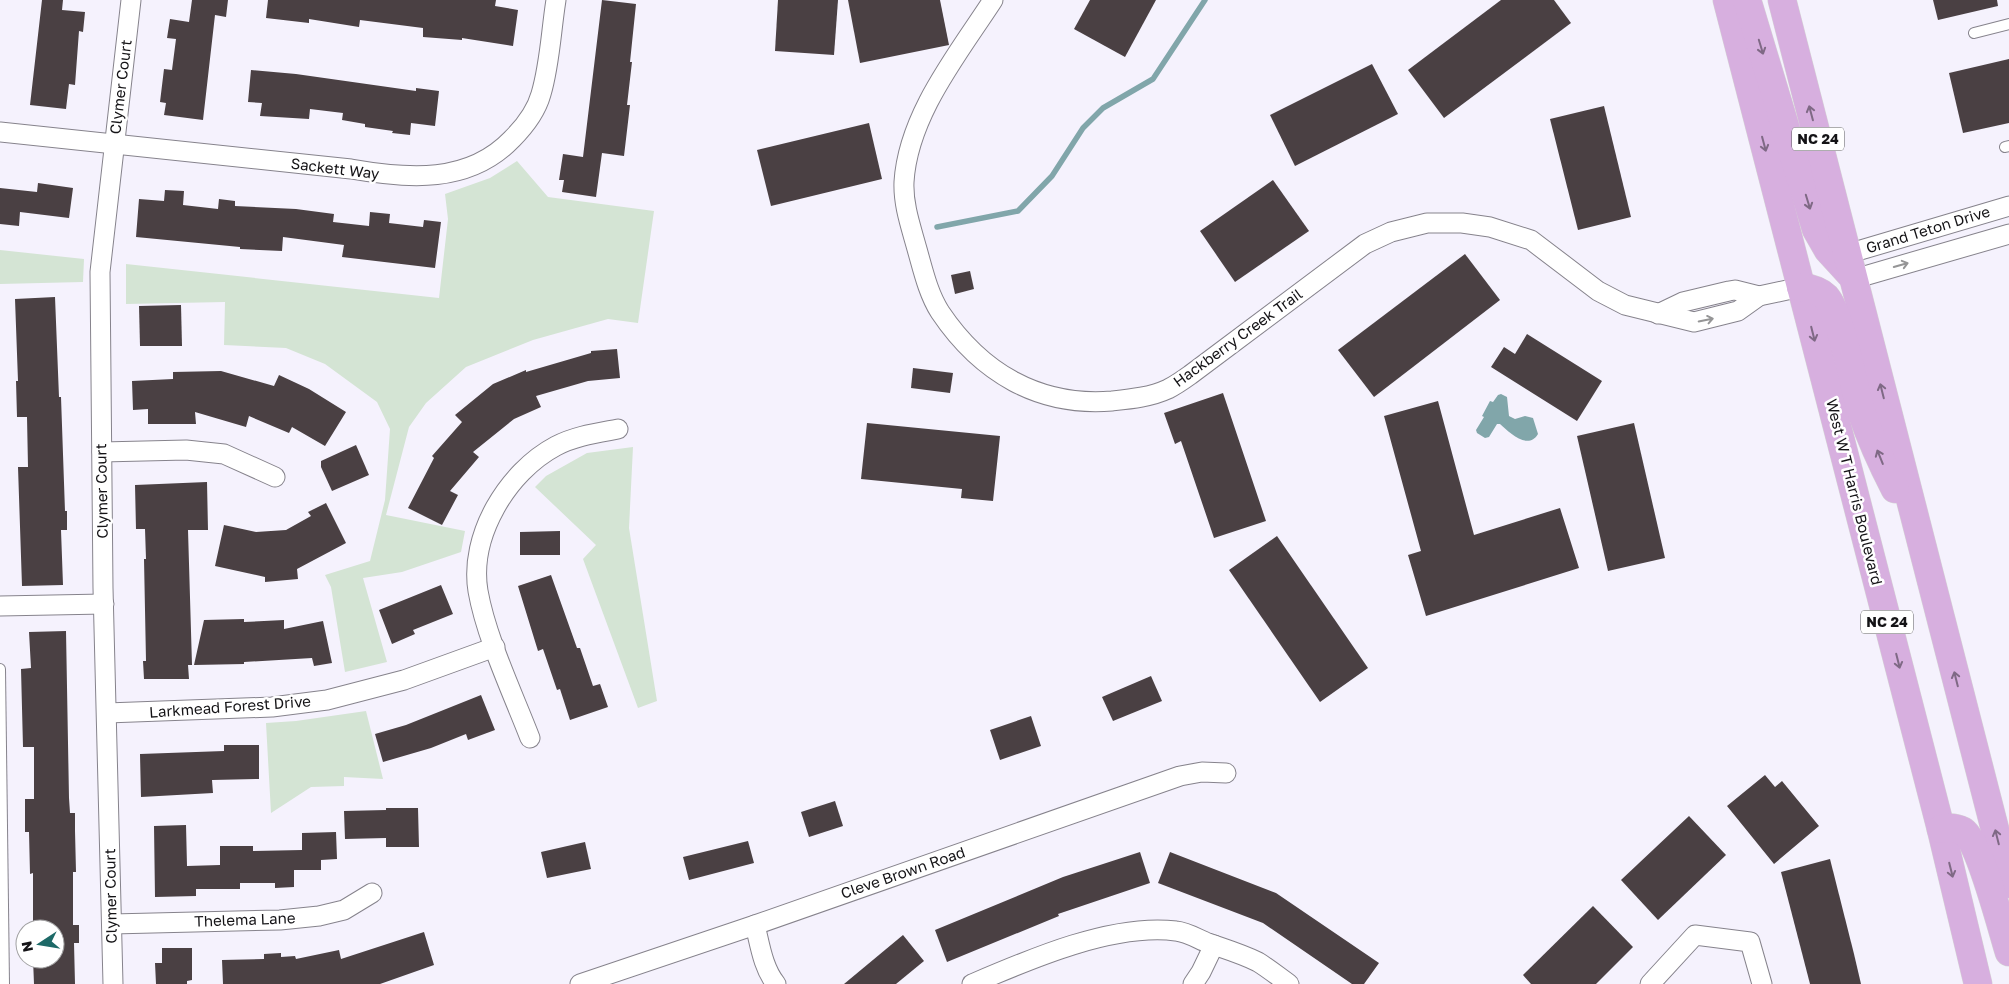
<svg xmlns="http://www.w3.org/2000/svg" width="2009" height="984" font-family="'Golos Text',sans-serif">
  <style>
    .green { fill: #d4e4d4 }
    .water { fill: #81a6aa }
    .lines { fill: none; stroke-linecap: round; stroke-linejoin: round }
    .stream { stroke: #81a6aa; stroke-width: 5.5 }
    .building { fill: #4a4043 }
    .service-casing { stroke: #86838c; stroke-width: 12 }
    .minor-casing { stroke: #86838c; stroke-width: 21 }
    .primary-casing { stroke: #d5d5d5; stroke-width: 29 }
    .service { stroke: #fff; stroke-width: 10 }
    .minor { stroke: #fff; stroke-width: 19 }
    .primary { stroke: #d7afdf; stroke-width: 28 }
    .oneway { stroke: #7f6985 }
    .oneway2 { stroke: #959596 }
    .labels { text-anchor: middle; stroke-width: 5; stroke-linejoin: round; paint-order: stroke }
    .shield { fill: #fff; stroke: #5a5a5c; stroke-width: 1 }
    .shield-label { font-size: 14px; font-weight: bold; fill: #141316 }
    .street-label { font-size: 15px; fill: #141316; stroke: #fff }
  </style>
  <rect width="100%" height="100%" fill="#f5f2fd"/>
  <g class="green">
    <path d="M517 161 548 197 654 211 638 323 608 319 533 340 466 367 426 403 409 427 386 515 465 531 461 552 402 572 363 578 387 662 345 672 331 587 325 575 370 561 385 500 390 429 377 402 325 364 286 348 224 345 225 302 126 304V264L439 298 448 219 445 194 490 178Z"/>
    <path d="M0 250 84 259 83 282 0 284Z"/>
    <path d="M633 447 629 528 657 701 638 708 583 559 596 545 535 487 546 476 587 453Z"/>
    <path d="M366 711 383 779 344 777V786L311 787 271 813 266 723 296 721Z"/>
  </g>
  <path class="water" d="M1501 394 1507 397 1509 416 1515 419 1525 416 1533 418 1538 434C1528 451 1509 432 1500 424H1497L1489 437 1485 438 1477 433 1476 430 1484 417 1482 416 1490 401 1493 402 1498 395Z"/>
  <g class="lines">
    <path class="stream" d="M937 227 1018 211 1052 176 1083 128 1103 108 1153 79 1205 0"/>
  </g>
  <g class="building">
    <path d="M42 0H63L62 10 85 12 83 32 79 31 75 85 69 84 66 109 30 105Z"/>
    <path d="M192 0H228L226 17 215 15 203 120 164 115 166 103 160 102 164 69 172 70 176 39 167 38 170 19 189 22Z"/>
    <path d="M268 0H496L495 6 518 10 513 46 462 38V40L423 37V28L360 20 359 27 309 19V23L266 18Z"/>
    <path d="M602 0 636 4 630 62H632L627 105H630L624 156 602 153 596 197 562 192 564 180H559L563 154 583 157Z"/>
    <path d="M778 0H838L834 55 775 51Z"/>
    <path d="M848 0H940L949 45 860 63Z"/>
    <path d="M1090 0H1156L1125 57 1074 29Z"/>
    <path d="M1501 0H1554L1571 23 1444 118 1408 70Z"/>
    <path d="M1933 0H1997L1998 6 1938 20Z"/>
    <path d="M2009 59V123L1963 133 1949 73Z"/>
    <path d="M1372 64 1398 114 1295 166 1270 115Z"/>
    <path d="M251 70 296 74 416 91V88L439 91 435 126 411 123 410 135 392 133 393 131 365 127V124L342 120 343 113 310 109 309 119 260 116 262 103 248 102Z"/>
    <path d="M1604 106 1631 217 1578 230 1550 119Z"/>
    <path d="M869 123 882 179 771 206 757 150Z"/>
    <path d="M1273 180 1309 231 1235 282 1200 231Z"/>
    <path d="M38 183 73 188 69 218 20 212 19 226 0 224V188L37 192Z"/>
    <path d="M165 190 184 191 183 205 218 209 219 199 235 201V206L296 209 334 214 333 222 369 226 370 212 390 214 389 223 423 227 424 220 441 222 435 268 342 257 344 245 283 237 282 251 240 249V247L136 237 139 199 164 201Z"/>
    <path d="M1465 254 1500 300 1374 397 1338 350Z"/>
    <path d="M970 271 974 289 955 294 951 275Z"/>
    <path d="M55 297 59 397H61L65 511H67V530H61L63 585 22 586 18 467H28L27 417H17L16 381H18L15 299Z"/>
    <path d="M181 305 182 346H140L139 306Z"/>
    <path d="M1527 334 1602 381 1577 421 1491 367 1504 347 1515 354Z"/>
    <path d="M617 349 620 378 588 381 536 396 541 407 514 419 473 452 479 457 450 491 458 495 442 525 408 508 434 458 432 456 462 422 455 415 493 384 526 370V372L591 353V351Z"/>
    <path d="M913 368 953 373 950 393 911 388Z"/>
    <path d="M221 371 274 386 279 375 309 389 346 412 325 446 292 427 289 433 249 416 246 427 195 412 196 424H148V409L133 410 132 381 173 379V372Z"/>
    <path d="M1223 393 1266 521 1214 538 1181 441 1175 444 1164 413Z"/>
    <path d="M1438 401 1474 535 1560 508 1579 568 1426 616 1408 555 1421 551 1384 416Z"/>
    <path d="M867 423 1000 436 993 501 961 498 962 489 861 479Z"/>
    <path d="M1634 423 1665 558 1608 571 1577 436Z"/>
    <path d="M356 445 369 475 332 491 321 467V461Z"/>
    <path d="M207 482 208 530H188L192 665H188L189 679H144L143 661H146L144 559H146L145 529H136L135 485Z"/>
    <path d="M326 503 346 543 297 569 298 579 265 582V577L215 566 224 525 256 532 286 530 311 516 308 512Z"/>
    <path d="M560 531V555H520V532Z"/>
    <path d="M1277 536 1368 668 1320 702 1229 570Z"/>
    <path d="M551 575 577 648H580L593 686 600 684 608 707 570 720 560 689 557 690 543 649 538 651 518 586Z"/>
    <path d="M441 585 453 614 413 630 415 634 392 644 379 610Z"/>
    <path d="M244 619V622L284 620V629L323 621 332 663 314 666 312 658 244 662V664L194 665 204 620Z"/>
    <path d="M66 631 69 798 70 813H75V831L76 872H73V925H79V943H74L75 984H34L33 959H55V929H33V873L30 874 29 832H25V799H34V747H23L21 669 31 668 29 632Z"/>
    <path d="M1151 676 1162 701 1113 721 1102 697Z"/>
    <path d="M481 695 495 730 468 740 466 734 431 748 383 762 375 734 406 725Z"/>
    <path d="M1031 716 1041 746 1000 760 990 730Z"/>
    <path d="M224 745H259V779L212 780 213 793 141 797 140 754 224 751Z"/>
    <path d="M1765 775 1775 787 1782 781 1819 826 1774 864 1727 806Z"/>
    <path d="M835 801 843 826 809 837 801 812Z"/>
    <path d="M386 808H418L419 847H386V838L345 839 344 811 386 810Z"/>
    <path d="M1689 816 1726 855 1658 920 1621 880Z"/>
    <path d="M186 825 187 866 220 865V846H253V851L302 850V833L336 832 337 859 321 860V870H294V887L275 888V883H240V889H196V896L155 897 154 826Z"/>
    <path d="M748 841 754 863 689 880 683 857Z"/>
    <path d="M585 842 591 869 547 878 541 852Z"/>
    <path d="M1140 852 1150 883 1058 914 1059 916 947 962 935 930 1063 877Z"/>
    <path d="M1170 852 1276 893 1379 963 1364 984H1352L1263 923 1158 883Z"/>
    <path d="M1830 859 1854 954 1861 984H1810L1781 872Z"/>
    <path d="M1593 906 1633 947 1596 984H1531L1523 975Z"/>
    <path d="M424 932 434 965 380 984H223L222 960 264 959V954L281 953V957L295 956 296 959 339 950 341 959Z"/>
    <path d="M903 935 924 961 896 984H844Z"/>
    <path d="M162 948H192V980L187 981V984H156L155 963H162Z"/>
  </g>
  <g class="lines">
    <defs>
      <g id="service">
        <path d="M1974 33 2009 24"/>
        <path d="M2005 147 2009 146"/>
        <path d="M0 669 4 984"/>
      </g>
      <g id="minor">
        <path d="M993 0C958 54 908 115 904 182 903 205 911 227 917 249 923 270 928 293 940 312 981 373 1039 407 1112 401 1131 399 1151 397 1168 389 1176 385 1183 380 1190 375L1365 244 1391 232 1427 223H1462L1490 227 1531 240 1598 291 1625 305 1694 322 1738 311 1759 296 1801 287"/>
        <path d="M0 132 351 169C408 179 469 184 512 139 525 126 536 112 541 94 550 64 551 31 556 0"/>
        <path d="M1847 254 2009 206"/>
        <path d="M1854 279 2009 234"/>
        <path d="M1658 314 1683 302 1729 291 1735 290 1759 296"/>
        <path d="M102 452 186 450 224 454 275 477"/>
        <path d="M0 606 104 604"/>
        <path d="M107 713 272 707 327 700 404 680 495 647"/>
        <path d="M530 738C513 694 486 637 478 591 469 536 507 472 556 446 575 436 597 433 618 429"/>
        <path d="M112 924 280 920 319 916 344 910 372 893"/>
        <path d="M755 925C760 945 763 968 776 984"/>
        <path d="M113 984 103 588 100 272 131 0"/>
        <path d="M580 984 755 925 1180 776 1202 772 1226 773"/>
        <path d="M972 984C1030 959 1113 923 1176 931 1187 932 1198 939 1208 943 1225 949 1242 954 1258 962 1268 968 1279 977 1289 984"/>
        <path d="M1193 984 1201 972 1214 945"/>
        <path d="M1650 984 1695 935 1750 942 1762 984"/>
      </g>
      <g id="primary">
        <path d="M1727 0 1941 829 1978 984"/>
        <path d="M1747 0 1816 229 1828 250 1850 274"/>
        <path d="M1782 0 2009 884"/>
        <path d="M1801 287C1810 288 1819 290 1826 297 1841 314 1853 385 1861 411 1870 437 1882 464 1895 489"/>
        <path d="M1941 829C1949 827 1955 827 1963 831 1980 842 2002 930 2009 952"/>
      </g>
    </defs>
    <use href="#service" class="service-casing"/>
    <use href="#minor" class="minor-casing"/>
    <use href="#primary" class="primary-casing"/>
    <use href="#service" class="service"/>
    <use href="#minor" class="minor"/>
    <use href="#primary" class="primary"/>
  </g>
  <defs><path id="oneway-shaft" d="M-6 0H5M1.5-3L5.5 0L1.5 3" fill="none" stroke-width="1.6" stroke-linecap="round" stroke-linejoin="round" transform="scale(1.25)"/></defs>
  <g class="oneway">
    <use href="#oneway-shaft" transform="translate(1761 47) rotate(73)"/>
    <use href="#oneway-shaft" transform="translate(1811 113) rotate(-105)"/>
    <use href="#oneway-shaft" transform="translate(1764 144) rotate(75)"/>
    <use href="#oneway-shaft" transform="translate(1808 202) rotate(73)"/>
    <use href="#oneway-shaft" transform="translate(1813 334) rotate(76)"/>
    <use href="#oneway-shaft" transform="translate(1882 391) rotate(-104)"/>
    <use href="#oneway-shaft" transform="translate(1880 457) rotate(-112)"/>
    <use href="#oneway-shaft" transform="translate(1898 661) rotate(76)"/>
    <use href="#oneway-shaft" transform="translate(1956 679) rotate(-104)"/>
    <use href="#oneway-shaft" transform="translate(1997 837) rotate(-104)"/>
    <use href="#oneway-shaft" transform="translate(1951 870) rotate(76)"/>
  </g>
  <g class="oneway2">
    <use href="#oneway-shaft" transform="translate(1901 265) rotate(-16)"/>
    <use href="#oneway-shaft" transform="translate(1706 320) rotate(-11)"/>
  </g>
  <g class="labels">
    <g class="shield">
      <rect x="1792" y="127.5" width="52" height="23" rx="4"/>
      <rect x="1861" y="610.5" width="52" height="23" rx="4"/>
    </g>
    <g class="shield-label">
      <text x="1818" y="144">NC 24</text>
      <text x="1887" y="627">NC 24</text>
    </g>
    <g class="street-label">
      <text transform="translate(121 87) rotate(-83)" y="5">Clymer Court</text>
      <text transform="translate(335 169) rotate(7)" y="5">Sackett Way</text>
      <text transform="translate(1928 230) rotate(-17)" y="5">Grand Teton Drive</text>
      <text transform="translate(1238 338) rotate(-36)" y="5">Hackberry Creek Trail</text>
      <text transform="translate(102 491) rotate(-91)" y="5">Clymer Court</text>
      <text transform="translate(1854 492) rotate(76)" y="5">West W T Harris Boulevard</text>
      <text transform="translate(230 707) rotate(-4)" y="5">Larkmead Forest Drive</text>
      <text transform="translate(903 873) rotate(-19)" y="5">Cleve Brown Road</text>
      <text transform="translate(111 896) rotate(-91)" y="5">Clymer Court</text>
      <text transform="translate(245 920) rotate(-2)" y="5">Thelema Lane</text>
    </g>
  </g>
  <g transform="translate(40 944) rotate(258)"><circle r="24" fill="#ffffff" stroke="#a1a1a2"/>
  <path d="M0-4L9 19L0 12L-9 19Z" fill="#1d6967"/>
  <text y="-8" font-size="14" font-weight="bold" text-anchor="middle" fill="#141316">N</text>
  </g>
</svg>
